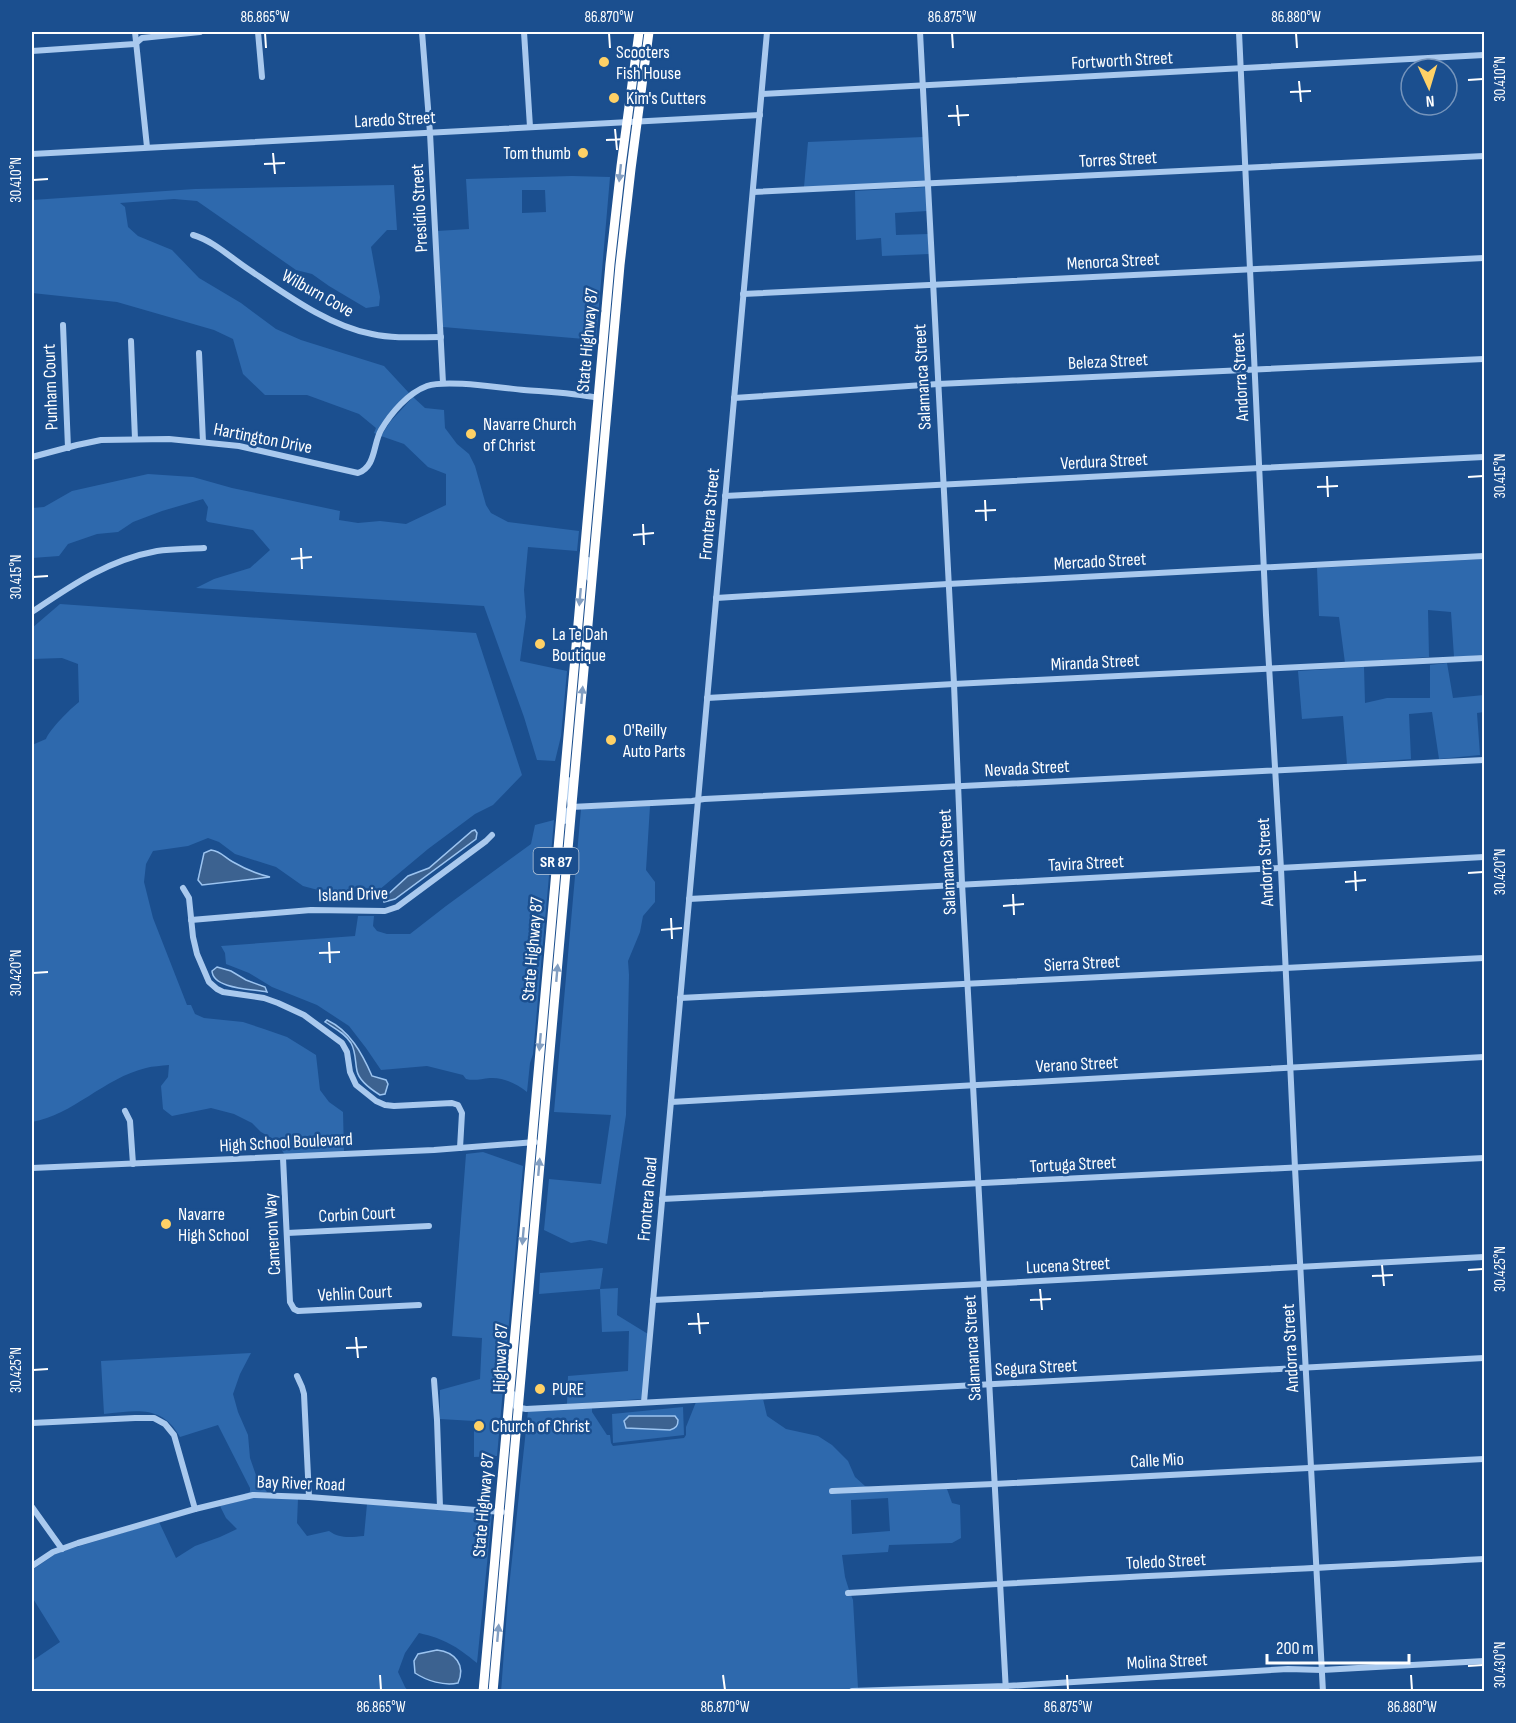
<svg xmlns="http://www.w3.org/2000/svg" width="1516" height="1723" font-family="'Sofia Sans Condensed',sans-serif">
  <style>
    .green { fill: #2e69ad; fill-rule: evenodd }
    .water { fill: #3c6290; stroke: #9cc4f0; stroke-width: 1.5 }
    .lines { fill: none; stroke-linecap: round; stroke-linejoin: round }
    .minor { stroke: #a9c9ee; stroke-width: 6 }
    .highway { stroke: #fff; stroke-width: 9 }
    .oneway { fill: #829ec1 }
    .ticks { fill: none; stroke: #fff; stroke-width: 2 }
    .poi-dot { fill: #ffd166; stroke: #1b4f8f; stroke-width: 2 }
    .labels { text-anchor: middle; stroke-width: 5; stroke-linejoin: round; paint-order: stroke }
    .shield { fill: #1b4f8f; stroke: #bbcadd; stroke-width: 1.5 }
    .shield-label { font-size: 16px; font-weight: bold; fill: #fff }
    .poi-label { font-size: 18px; fill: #fff; stroke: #1b4f8f; text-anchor: start }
    .street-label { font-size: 18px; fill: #fff; stroke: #1b4f8f }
    .neatline { fill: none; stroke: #fff; stroke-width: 2 }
    .ticks-label { font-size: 15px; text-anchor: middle; fill: #fff }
  </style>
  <rect width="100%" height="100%" fill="#1b4f8f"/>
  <g class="green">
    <path d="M923 137 925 182 804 187 808 142Z"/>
    <path d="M572 176 610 177 596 340 443 327 437 231 469 229 466 179ZM522 190H545L546 212 522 213Z"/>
    <path d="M394 185 397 230H387L371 247 380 297 379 306 366 308 329 286 312 274 296 270 197 201 174 199 120 203 125 207 128 227 138 236 172 250 199 278 241 303 276 329 301 340 384 366 409 393 376 434 374 433 376 428 359 414 307 395H265L243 374 233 339 214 330 117 302 32 293V200L195 189Z"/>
    <path d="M926 187 927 211 895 213 896 235 928 234 929 254 882 256 881 238 856 240 855 191Z"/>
    <path d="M413 397 425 408 444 410 445 428 457 444 469 454 475 466 486 505 491 513 508 522 579 531 577 551 528 547 524 590 526 617 520 661 567 671 561 736 555 761 537 760 524 717 484 606 196 588 214 579 250 568 270 550 253 530 208 522 206 520 208 507 203 499 162 511 133 522 118 532 97 534 68 544 59 556 32 558V508L44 507 72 491 148 474 193 477 232 488 340 511 339 520 358 523 380 521 406 524 446 505V474L428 467 404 444 381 436 390 422Z"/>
    <path d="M1484 559V655L1454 657 1451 612 1428 610 1429 657 1345 663 1339 617 1319 616 1317 568Z"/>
    <path d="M60 604 476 633 522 775 493 805 475 814 428 849 379 890 377 898H348L303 886 276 867 235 854 219 842 208 838 188 846 153 851 146 864 144 882 153 918 187 1005H191L195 1014 204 1018 243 1022 264 1029 287 1037 316 1055 320 1090 329 1102 343 1112 344 1152 285 1155 275 1140 261 1132 252 1123 234 1114 211 1108 172 1116 163 1109 161 1086 168 1077 169 1065C161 1066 153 1066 146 1068 104 1078 73 1115 32 1122V745L46 739C50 729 70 709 79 702L78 664 62 658 32 659V628Z"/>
    <path d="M1447 663 1453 698 1484 695V712L1477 713 1480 755 1439 759 1432 712 1409 714 1411 759 1347 764 1343 716 1302 719 1298 671 1364 667 1365 703 1387 698H1430V665Z"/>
    <path d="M650 806 646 870 655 882V902L643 916 640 932 628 961 629 975 626 1115 607 1244 590 1240 571 1243 544 1230 549 1179 601 1184 611 1115 554 1112 581 809Z"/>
    <path d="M554 820 533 1054 530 1063 527 1092C517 1084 503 1077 490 1078 481 1079 474 1081 466 1079L463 1075 427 1066 381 1070 366 1048 349 1026 317 1005 272 987 249 973 226 964 225 953 221 946 355 936 358 916H374L373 926 377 931 387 934H410L446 906 531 844 535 825Z"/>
    <path d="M483 1152 523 1166 497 1456 474 1457V1421L440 1419V1390L480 1379 482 1338 452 1336 466 1154Z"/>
    <path d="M603 1268 600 1289 618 1288 617 1315 648 1334 642 1399 567 1404 568 1376 628 1371 629 1331 602 1332 600 1289 539 1294 540 1273Z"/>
    <path d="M251 1353 240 1374 233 1394 238 1412 248 1435 250 1458 257 1478 267 1492 244 1494 250 1492V1488L218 1425 180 1437C162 1404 135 1411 104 1414L101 1361Z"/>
    <path d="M763 1399 767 1416 786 1429 818 1436 832 1445 848 1461 855 1477 865 1486 869 1487 830 1488V1494L947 1489 952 1503 960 1505 961 1538 952 1543 889 1545 888 1552 842 1555 845 1577 849 1590H846V1595H851L853 1600 858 1688H850L849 1691 501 1692 508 1597 528 1411 592 1408V1412L607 1435H610L611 1443 613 1446 684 1438 686 1435V1427L696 1402ZM888 1498 890 1531 852 1534 851 1500Z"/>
    <path d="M683 1407 684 1435 613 1443 612 1414Z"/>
    <path d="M253 1498 298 1499 297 1523 307 1536 329 1531C340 1539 351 1537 364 1536L367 1504 492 1514 477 1663C456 1646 445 1639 419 1633L405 1653 398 1672 405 1687 408 1691H32V1661L60 1642 32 1597V1570L54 1555 63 1551 159 1522 176 1558 195 1546 220 1537 237 1529 226 1518 220 1506Z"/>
  </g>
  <g class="water">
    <path d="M475 830 477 833 476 839 395 899 384 902 383 899 408 876 429 868 472 831Z"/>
    <path d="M211 850C221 851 225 858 233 862 245 869 257 874 270 877L202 885 198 880 204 853Z"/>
    <path d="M217 967 231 971 246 980 265 987 267 992C252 989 213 989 212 971Z"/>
    <path d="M327 1020C350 1031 362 1053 372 1076L386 1080 388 1084 385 1094 380 1095C372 1090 359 1081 357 1071 355 1062 356 1052 351 1043 345 1033 334 1028 325 1022Z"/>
    <path d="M629 1416H675L678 1420C678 1426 676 1428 670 1430L626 1428 624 1421Z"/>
    <path d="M437 1650C455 1652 466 1665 458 1683 444 1686 427 1681 415 1673L414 1661 418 1654Z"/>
  </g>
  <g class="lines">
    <g class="minor">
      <path d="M135 32 147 147"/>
      <path d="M258 32 262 77"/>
      <path d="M422 32 430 133 443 383"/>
      <path d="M524 32 530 127"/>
      <path d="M920 32 954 684 962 883 1006 1692"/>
      <path d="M1239 32 1266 615 1281 869 1295 1168 1323 1692"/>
      <path d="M32 51 135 44 142 38 200 32"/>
      <path d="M762 94 1484 55"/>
      <path d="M32 154 760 115"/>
      <path d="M753 192 1484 156"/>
      <path d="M193 235C214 241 232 259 251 271 287 295 329 326 372 334 395 339 418 337 441 337"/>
      <path d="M743 294 1484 258"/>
      <path d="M63 325 68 448"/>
      <path d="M131 341 135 439"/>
      <path d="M199 353 203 442"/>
      <path d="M734 398 938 384 1484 359"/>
      <path d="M32 457 77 445 101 440 169 439 239 446 358 473C376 467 373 444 381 430 391 413 408 393 427 386 447 379 501 388 524 390 549 392 574 393 598 398"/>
      <path d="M725 496 1260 468 1484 457"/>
      <path d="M588 560V577L592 581"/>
      <path d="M716 598 948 584 1484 556"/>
      <path d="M32 612C72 585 108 560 157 551 172 549 188 549 204 548"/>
      <path d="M707 698 954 684 1484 658"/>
      <path d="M571 807 692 801 704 799 1484 760"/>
      <path d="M564 821 565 815 571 807 568 790V780"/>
      <path d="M183 888 189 898 193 937 197 954 209 982 217 989 223 992 264 998 278 1003 304 1015 342 1043 347 1052 350 1072 356 1085 376 1101 385 1105 394 1106 452 1103 458 1105 462 1113 460 1148"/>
      <path d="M689 899C954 884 1219 873 1484 857"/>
      <path d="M191 920 311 910 385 911 397 907 486 841 492 835"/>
      <path d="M680 998 1484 958"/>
      <path d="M671 1102 1484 1057"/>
      <path d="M125 1111 130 1121 133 1164"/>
      <path d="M283 1158 290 1302 294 1309 298 1311 419 1305"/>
      <path d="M32 1168 434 1150 535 1142"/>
      <path d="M662 1199 1484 1158"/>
      <path d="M287 1233 429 1226"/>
      <path d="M653 1300 984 1284 1484 1257"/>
      <path d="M297 1376 302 1387 304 1394 309 1497"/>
      <path d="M434 1380 437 1420 440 1507"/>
      <path d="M513 1394V1400L516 1407 526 1409 1484 1358"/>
      <path d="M644 1402 767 32"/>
      <path d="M32 1423 135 1418H154L165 1424 174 1435 195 1509"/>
      <path d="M832 1491 994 1484 1484 1459"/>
      <path d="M32 1507 62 1549"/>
      <path d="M32 1566 53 1552 78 1543 195 1509 253 1495 309 1497 502 1512"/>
      <path d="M848 1593C1060 1579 1272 1571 1484 1559"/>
      <path d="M852 1691 1006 1686 1288 1669 1322 1670 1484 1661"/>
    </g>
    <g class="highway">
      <path d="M483 1692 610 264 621 166 639 32"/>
      <path d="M493 1692 620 265 631 169 649 32"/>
    </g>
  </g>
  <defs><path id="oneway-solid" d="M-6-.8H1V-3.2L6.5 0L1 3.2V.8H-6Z" transform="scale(1.5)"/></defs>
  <g class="oneway">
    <use href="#oneway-solid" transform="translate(620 173) rotate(96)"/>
    <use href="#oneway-solid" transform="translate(580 597) rotate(95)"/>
    <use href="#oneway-solid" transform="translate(582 695) rotate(-85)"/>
    <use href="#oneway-solid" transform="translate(557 973) rotate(-85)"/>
    <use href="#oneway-solid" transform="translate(540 1042) rotate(95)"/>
    <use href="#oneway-solid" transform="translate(539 1167) rotate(-85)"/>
    <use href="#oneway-solid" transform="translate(523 1236) rotate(95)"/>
    <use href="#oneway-solid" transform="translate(498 1633) rotate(-85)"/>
  </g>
  <path class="ticks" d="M265 33 266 48M609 33 610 48M952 33 953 48M1296 33 1297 48M1468 80 1483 79M1299 81 1301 102M1290 92 1311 91M957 105 959 126M948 116 969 115M615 129 617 150M606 140 627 139M273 153 275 174M264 164 285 163M33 180 48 179M1327 476 1328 497M1468 477 1483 476M1317 487 1338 486M985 500 986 521M975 511 996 510M643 524 644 545M633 535 654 533M301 548 302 569M291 559 312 557M33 577 48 576M1355 871 1356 891M1468 873 1483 872M1345 882 1366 880M1013 894 1014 915M1003 906 1024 904M671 918 672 939M661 930 682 928M329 942 330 963M319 953 340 952M33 973 48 972M1382 1265 1384 1286M1468 1270 1483 1269M1372 1276 1393 1275M1040 1289 1042 1310M1030 1300 1051 1299M698 1313 700 1334M688 1324 709 1323M356 1337 358 1358M346 1348 367 1347M33 1370 48 1369M1468 1666 1483 1665M380 1675 381 1690M723 1675 725 1690M1067 1675 1068 1690M1411 1675 1412 1690"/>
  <g class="poi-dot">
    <circle cx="604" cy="62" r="6"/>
    <circle cx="614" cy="98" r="6"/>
    <circle cx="583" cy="153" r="6"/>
    <circle cx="471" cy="434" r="6"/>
    <circle cx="540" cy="644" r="6"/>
    <circle cx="611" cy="740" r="6"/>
    <circle cx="166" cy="1224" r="6"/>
    <circle cx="540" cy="1389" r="6"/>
    <circle cx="479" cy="1426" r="6"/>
  </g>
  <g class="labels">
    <rect class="shield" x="533.5" y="848" width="45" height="26" rx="4.5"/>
    <g class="shield-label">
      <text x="556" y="867">SR 87</text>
    </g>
    <g class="poi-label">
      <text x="616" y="58">Scooters<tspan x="616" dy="21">Fish House</tspan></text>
      <text x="626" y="104">Kim's Cutters</text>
      <text x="571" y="159" text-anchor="end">Tom thumb</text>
      <text x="483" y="430">Navarre Church<tspan x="483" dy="21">of Christ</tspan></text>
      <text x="552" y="640">La Te Dah<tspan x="552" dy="21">Boutique</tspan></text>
      <text x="623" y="736">O'Reilly<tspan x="623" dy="21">Auto Parts</tspan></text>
      <text x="178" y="1220">Navarre<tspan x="178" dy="21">High School</tspan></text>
      <text x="552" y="1395">PURE</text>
      <text x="491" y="1432">Church of Christ</text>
    </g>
    <g class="street-label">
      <text transform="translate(1122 60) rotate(-3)" y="6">Fortworth Street</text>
      <text transform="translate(395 119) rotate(-3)" y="6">Laredo Street</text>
      <text transform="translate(1118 159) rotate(-3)" y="6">Torres Street</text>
      <text transform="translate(419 208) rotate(-93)" y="6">Presidio Street</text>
      <text transform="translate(1113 261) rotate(-3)" y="6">Menorca Street</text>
      <text transform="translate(318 293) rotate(29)" y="6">Wilburn Cove</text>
      <text transform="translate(587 340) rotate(-85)" y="6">State Highway 87</text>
      <text transform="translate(1108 361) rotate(-3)" y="6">Beleza Street</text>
      <text transform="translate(922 377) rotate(-93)" y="6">Salamanca Street</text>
      <text transform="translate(1240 377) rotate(-93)" y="6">Andorra Street</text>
      <text transform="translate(50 387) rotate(-92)" y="6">Punham Court</text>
      <text transform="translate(263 438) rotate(11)" y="6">Hartington Drive</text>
      <text transform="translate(1104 461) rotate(-3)" y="6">Verdura Street</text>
      <text transform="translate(709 514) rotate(-85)" y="6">Frontera Street</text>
      <text transform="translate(1100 561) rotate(-3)" y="6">Mercado Street</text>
      <text transform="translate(1095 662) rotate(-3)" y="6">Miranda Street</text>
      <text transform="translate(1027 768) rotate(-3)" y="6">Nevada Street</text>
      <text transform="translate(947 862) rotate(-93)" y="6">Salamanca Street</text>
      <text transform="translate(1265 862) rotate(-93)" y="6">Andorra Street</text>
      <text transform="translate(1086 863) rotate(-3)" y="6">Tavira Street</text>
      <text transform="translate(353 894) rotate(-2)" y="6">Island Drive</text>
      <text transform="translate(532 949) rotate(-85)" y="6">State Highway 87</text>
      <text transform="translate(1082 963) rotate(-3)" y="6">Sierra Street</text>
      <text transform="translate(1077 1064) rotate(-3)" y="6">Verano Street</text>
      <text transform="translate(286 1142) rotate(-3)" y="6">High School Boulevard</text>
      <text transform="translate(1073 1164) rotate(-3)" y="6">Tortuga Street</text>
      <text transform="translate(647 1199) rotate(-85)" y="6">Frontera Road</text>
      <text transform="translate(357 1214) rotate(-3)" y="6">Corbin Court</text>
      <text transform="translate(272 1234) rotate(-93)" y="6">Cameron Way</text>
      <text transform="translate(1068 1265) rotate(-3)" y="6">Lucena Street</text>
      <text transform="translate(355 1293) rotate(-3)" y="6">Vehlin Court</text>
      <text transform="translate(972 1348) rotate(-93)" y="6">Salamanca Street</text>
      <text transform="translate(1290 1348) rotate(-93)" y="6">Andorra Street</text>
      <text transform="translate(500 1358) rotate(-88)" y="6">Highway 87</text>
      <text transform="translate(1036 1367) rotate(-3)" y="6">Segura Street</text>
      <text transform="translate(1157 1460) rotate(-3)" y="6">Calle Mio</text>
      <text transform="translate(301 1483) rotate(2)" y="6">Bay River Road</text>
      <text transform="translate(483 1505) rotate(-85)" y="6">State Highway 87</text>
      <text transform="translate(1166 1561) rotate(-3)" y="6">Toledo Street</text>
      <text transform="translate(1167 1661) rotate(-3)" y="6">Molina Street</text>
    </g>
  </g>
  <rect width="1516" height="1723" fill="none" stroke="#1b4f8f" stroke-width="66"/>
  <g transform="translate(1429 87) rotate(176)"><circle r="28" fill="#1b4f8f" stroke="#7695bc" stroke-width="1.5"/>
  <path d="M0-4.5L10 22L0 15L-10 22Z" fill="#ffd166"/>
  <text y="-9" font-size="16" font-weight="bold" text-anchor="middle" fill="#ffffff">N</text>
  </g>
  <path d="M1267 1654v9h142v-9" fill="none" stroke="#ffffff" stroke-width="3"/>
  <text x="1276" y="1654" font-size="18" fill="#ffffff" stroke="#1b4f8f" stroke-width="4.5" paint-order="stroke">200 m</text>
  <rect x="33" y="33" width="1450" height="1657" class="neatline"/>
  <g class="ticks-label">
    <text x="265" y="22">86.865°W</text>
    <text x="609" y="22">86.870°W</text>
    <text x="952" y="22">86.875°W</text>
    <text x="1296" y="22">86.880°W</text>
    <text transform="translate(1500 79) rotate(-90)" y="5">30.410°N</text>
    <text transform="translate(16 180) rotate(-90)" y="5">30.410°N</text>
    <text transform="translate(1500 476) rotate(-90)" y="5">30.415°N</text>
    <text transform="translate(16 577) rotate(-90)" y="5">30.415°N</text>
    <text transform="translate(1500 872) rotate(-90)" y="5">30.420°N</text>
    <text transform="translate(16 973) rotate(-90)" y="5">30.420°N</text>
    <text transform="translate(1500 1269) rotate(-90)" y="5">30.425°N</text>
    <text transform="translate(16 1370) rotate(-90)" y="5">30.425°N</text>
    <text transform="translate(1500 1665) rotate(-90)" y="5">30.430°N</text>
    <text x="381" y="1712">86.865°W</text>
    <text x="725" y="1712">86.870°W</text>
    <text x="1068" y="1712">86.875°W</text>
    <text x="1412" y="1712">86.880°W</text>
  </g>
</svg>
